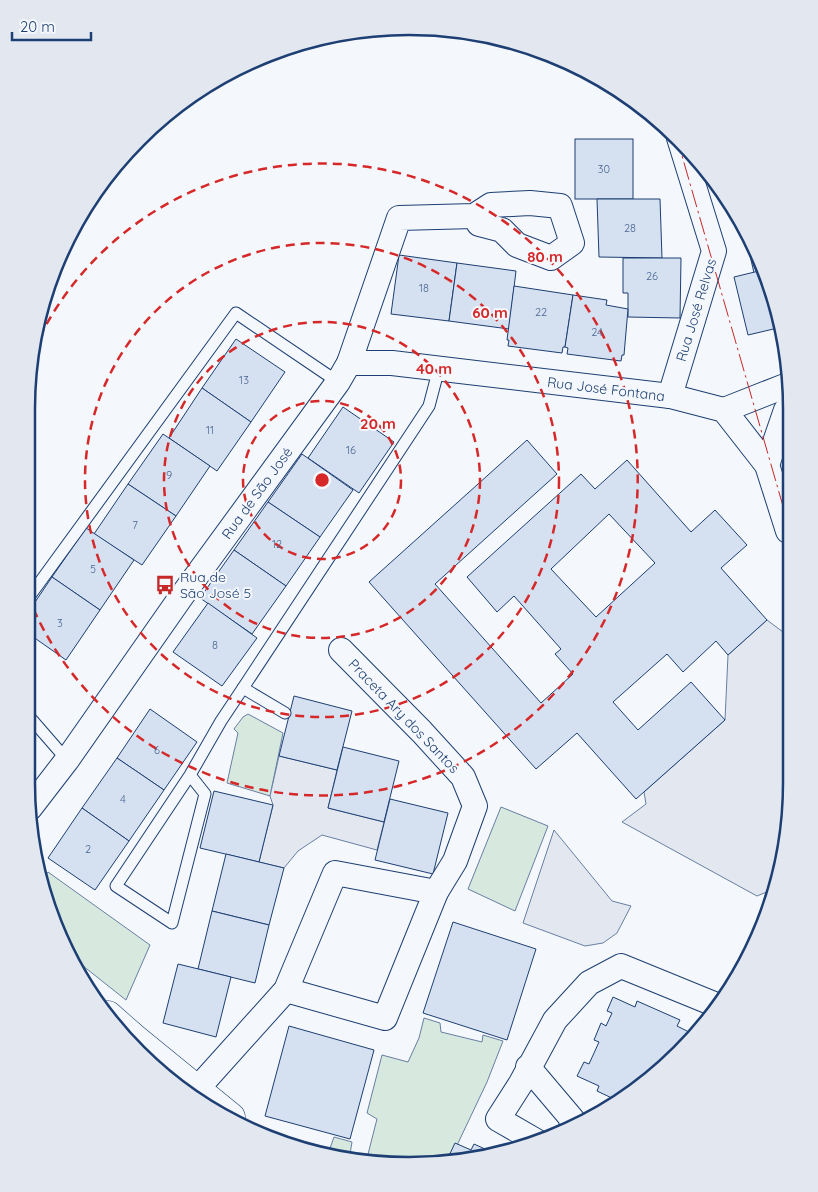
<svg xmlns="http://www.w3.org/2000/svg" width="818" height="1192" font-family="Quicksand,sans-serif">
  <style>
    .green { fill: #d7e8df; stroke: #687fa3 }
    .parking { fill: #e3e8f0; stroke: #687fa3 }
    .building { fill: #d5e0f0; stroke: #1d3f73; fill-rule: evenodd }
    .lines { fill: none; stroke-linecap: round; stroke-linejoin: round }
    .service-casing { stroke: #1d3f73; stroke-width: 13 }
    .minor-casing { stroke: #1d3f73; stroke-width: 26 }
    .tertiary-casing { stroke: #1d3f73; stroke-width: 29 }
    .service { stroke: #f4f7fb; stroke-width: 11 }
    .minor { stroke: #f4f7fb; stroke-width: 24 }
    .tertiary { stroke: #f4f7fb; stroke-width: 28 }
    .power { stroke: #c62828; stroke-width: 1; stroke-dasharray: 18 4 2.5 4; stroke-linecap: butt }
    .ring { fill: none; stroke: #d62828; stroke-width: 2.5; stroke-dasharray: 9 6 }
    .labels { text-anchor: middle; stroke-width: 4; stroke-linejoin: round; paint-order: stroke }
    .number-label { font-size: 11px; fill: #4b6792 }
    .street-label { font-size: 14px; fill: #1d3f73; stroke: #f4f7fb }
    .poi-label { font-size: 14px; fill: #1d3f73; stroke: #f4f7fb; text-anchor: start }
    .rim { fill: none; stroke: #1d3f73; stroke-width: 2.5 }
    .centre { fill: #d62828; stroke: #f4f7fb; stroke-width: 2.5 }
    .ring-label { font-size: 15px; text-anchor: middle; font-weight: bold; fill: #d62828; stroke: #f4f7fb; stroke-width: 4; stroke-linejoin: round; paint-order: stroke }
  </style>
  <rect width="100%" height="100%" fill="#f4f7fb"/>
  <g class="green">
    <path d="M248 714 283 733 270 796 227 783 238 733 234 729 243 717Z"/>
    <path d="M501 807 548 826 515 911 468 889Z"/>
    <path d="M48 872 150 945 126 1000 73 958 40 884Z"/>
    <path d="M424 1018 440 1023 441 1032 482 1042 483 1035 503 1041 487 1082 450 1160 366 1162 377 1119 367 1113 382 1055 408 1062 419 1038Z"/>
    <path d="M334 1137 352 1142 349 1160 328 1154Z"/>
  </g>
  <g class="parking">
    <path d="M767 620 787 635 789 643 792 783 784 858 782 867 769 891 757 896 622 822 646 804 644 792 725 720 728 655Z"/>
    <path d="M279 756 337 770 328 808 384 822 377 850 322 835 298 851 284 868 259 862 273 805 270 796Z"/>
    <path d="M554 830 612 901 631 906 617 933 603 943 585 946 523 923Z"/>
  </g>
  <g class="building">
    <rect x="575" y="139" width="58" height="60"/>
    <path d="M597 199H660L662 258 599 257Z"/>
    <path d="M754 245 763 270 754 273 749 251 755 250Z"/>
    <path d="M399 255 457 263 449 321 391 314Z"/>
    <path d="M623 258H681L680 318 628 317V293H623Z"/>
    <path d="M457 263 516 271 509 329 449 321Z"/>
    <path d="M763 270 782 327 748 335 734 277Z"/>
    <path d="M514 286 573 295 565 347H563L562 353 508 346 509 340H507Z"/>
    <path d="M573 295 607 300 606 305 628 309 624 355H622L621 361 567 354 568 348 565 347Z"/>
    <path d="M236 339 285 372 251 422 202 388Z"/>
    <path d="M202 388 251 422 217 471 169 438Z"/>
    <path d="M343 407 394 442 359 493 308 458Z"/>
    <path d="M163 434 210 466 176 516 128 484Z"/>
    <path d="M527 440 557 474 435 584 541 703 573 674 555 654 561 649 514 596 497 612 467 577 581 474 595 489 627 460 691 532 715 510 747 545 721 568 767 620 728 655 716 641 683 672 667 654 613 702 638 730 691 682 725 720 636 799 577 733 536 769 369 582ZM609 514 655 563 596 617 551 569Z"/>
    <path d="M302 454 353 490 320 537 268 502Z"/>
    <path d="M128 484 176 516 142 565 94 534Z"/>
    <path d="M268 502 320 537 286 586 234 550Z"/>
    <path d="M86 528 134 560 100 610 52 577Z"/>
    <path d="M234 550 286 586 252 634 200 598Z"/>
    <path d="M52 577 100 610 66 660 29 634V611Z"/>
    <path d="M208 603 257 638 222 686 173 652Z"/>
    <path d="M294 696 352 711 337 770 279 756Z"/>
    <path d="M150 709 197 742 164 790 117 758Z"/>
    <path d="M343 747 399 761 384 822 328 808Z"/>
    <path d="M117 758 164 790 129 841 82 808Z"/>
    <path d="M214 791 273 805 259 862 200 848Z"/>
    <path d="M390 799 448 813 433 874 375 860Z"/>
    <path d="M82 808 129 841 95 890 48 858Z"/>
    <path d="M226 854 284 868 269 925 212 911Z"/>
    <path d="M212 911 269 925 255 983 198 969Z"/>
    <path d="M453 922 536 949 507 1040 423 1013Z"/>
    <path d="M178 964 231 977 216 1037 163 1023Z"/>
    <path d="M613 997 635 1007 637 1001 680 1020 677 1026 693 1034 690 1041 679 1054 616 1100 597 1091 599 1086 577 1076 584 1062 589 1064 599 1042 594 1040 601 1023 606 1026 612 1013 607 1011Z"/>
    <path d="M289 1026 374 1050 350 1139 265 1116Z"/>
    <path d="M455 1143 471 1150 474 1144 496 1154 483 1158 447 1160Z"/>
  </g>
  <g class="lines">
    <defs>
      <g id="service">
        <path d="M29 597 236 313 338 382"/>
        <path d="M243 688 285 713"/>
        <path d="M27 714 67 760"/>
        <path d="M190 775 205 794 172 923 116 886 190 775 221 721 243 688 429 406 439 368"/>
      </g>
      <g id="minor">
        <path d="M349 363H392L670 396 724 410 767 465 788 531"/>
        <path d="M670 396 714 251 679 138"/>
        <path d="M724 410 785 386"/>
        <path d="M767 465 786 410"/>
        <path d="M341 650 422 732 463 777 475 806 455 861 436 892"/>
        <path d="M30 808 67 760 181 597 338 382 349 363 399 218 474 216 491 205 530 203 560 206 572 243 551 258 517 245 502 230 479 224 474 216"/>
        <path d="M528 1067 572 1119 571 1129"/>
        <path d="M197 1089 286 990 335 873 436 892 385 1018 286 990"/>
        <path d="M536 1141 498 1119 521 1083 555 1020 589 983 621 966 719 1006"/>
      </g>
      <path id="tertiary" d="M108 1015 133 1037 231 1117"/>
    </defs>
    <use href="#service" class="service-casing"/>
    <use href="#minor" class="minor-casing"/>
    <use href="#tertiary" class="tertiary-casing"/>
    <use href="#service" class="service"/>
    <use href="#minor" class="minor"/>
    <use href="#tertiary" class="tertiary"/>
    <path class="power" d="M676 135 787 520"/>
  </g>
  <g class="ring">
    <circle cx="322" cy="480" r="79"/>
    <circle cx="322" cy="480" r="158"/>
    <circle cx="322" cy="480" r="237"/>
    <path d="M33 351A316 316 0 1 1 30 601"/>
  </g>
  <defs>
    <symbol id="bus-bare" viewBox="-9 -9 18 18"><path d="M-5-6H5V4H4V6H2V4H-2V6H-4V4H-5ZM-3.5-4V0h7V-4ZM-3.5 1.2v1.5H-2V1.2ZM2 1.2v1.5H3.5V1.2Z" fill="#c62828" stroke="#f4f7fb" stroke-width="2.5" paint-order="stroke"/></symbol>
  </defs>
  <g fill-rule="evenodd">
    <use href="#bus-bare" x="151" y="571" width="28" height="28"/>
  </g>
  <g class="labels">
    <g class="number-label">
      <text x="604" y="173">30</text>
      <text x="630" y="232">28</text>
      <text x="652" y="280">26</text>
      <text x="424" y="292">18</text>
      <text x="541" y="316">22</text>
      <text x="597" y="336">24</text>
      <text x="244" y="384">13</text>
      <text x="210" y="434">11</text>
      <text x="351" y="454">16</text>
      <text x="169" y="479">9</text>
      <text x="135" y="529">7</text>
      <text x="277" y="548">12</text>
      <text x="93" y="573">5</text>
      <text x="60" y="627">3</text>
      <text x="215" y="649">8</text>
      <text x="157" y="754">6</text>
      <text x="123" y="803">4</text>
      <text x="88" y="853">2</text>
    </g>
    <g class="street-label">
      <text transform="translate(696 310) rotate(-73)" y="5">Rua José Relvas</text>
      <text transform="translate(606 389) rotate(7)" y="5">Rua José Fontana</text>
      <text transform="translate(257 493) rotate(-54)" y="5">Rua de São José</text>
      <text transform="translate(404 716) rotate(46)" y="5">Praceta Ary dos Santos</text>
    </g>
    <g class="poi-label">
      <text x="180" y="582">Rua de<tspan x="180" dy="16">São José 5</tspan></text>
    </g>
  </g>
  <path d="M0 0H818V1192H0ZM409 35H409A374 374 0 0 1 783 409V783A374 374 0 0 1 409 1157H409A374 374 0 0 1 35 783V409A374 374 0 0 1 409 35Z" fill="#e3e8f0" fill-rule="evenodd"/>
  <path class="rim" d="M409 35H409A374 374 0 0 1 783 409V783A374 374 0 0 1 409 1157H409A374 374 0 0 1 35 783V409A374 374 0 0 1 409 35Z"/>
  <circle cx="322" cy="480" r="8" class="centre"/>
  <g class="ring-label">
    <text x="545" y="262">80 m</text>
    <text x="490" y="318">60 m</text>
    <text x="434" y="374">40 m</text>
    <text x="378" y="429">20 m</text>
  </g>
  <path d="M12 32v8h79v-8" fill="none" stroke="#1d3f73" stroke-width="2.5"/>
  <text x="20" y="32" font-size="15" fill="#1d3f73" stroke="#f4f7fb" stroke-width="4" paint-order="stroke">20 m</text>
</svg>
